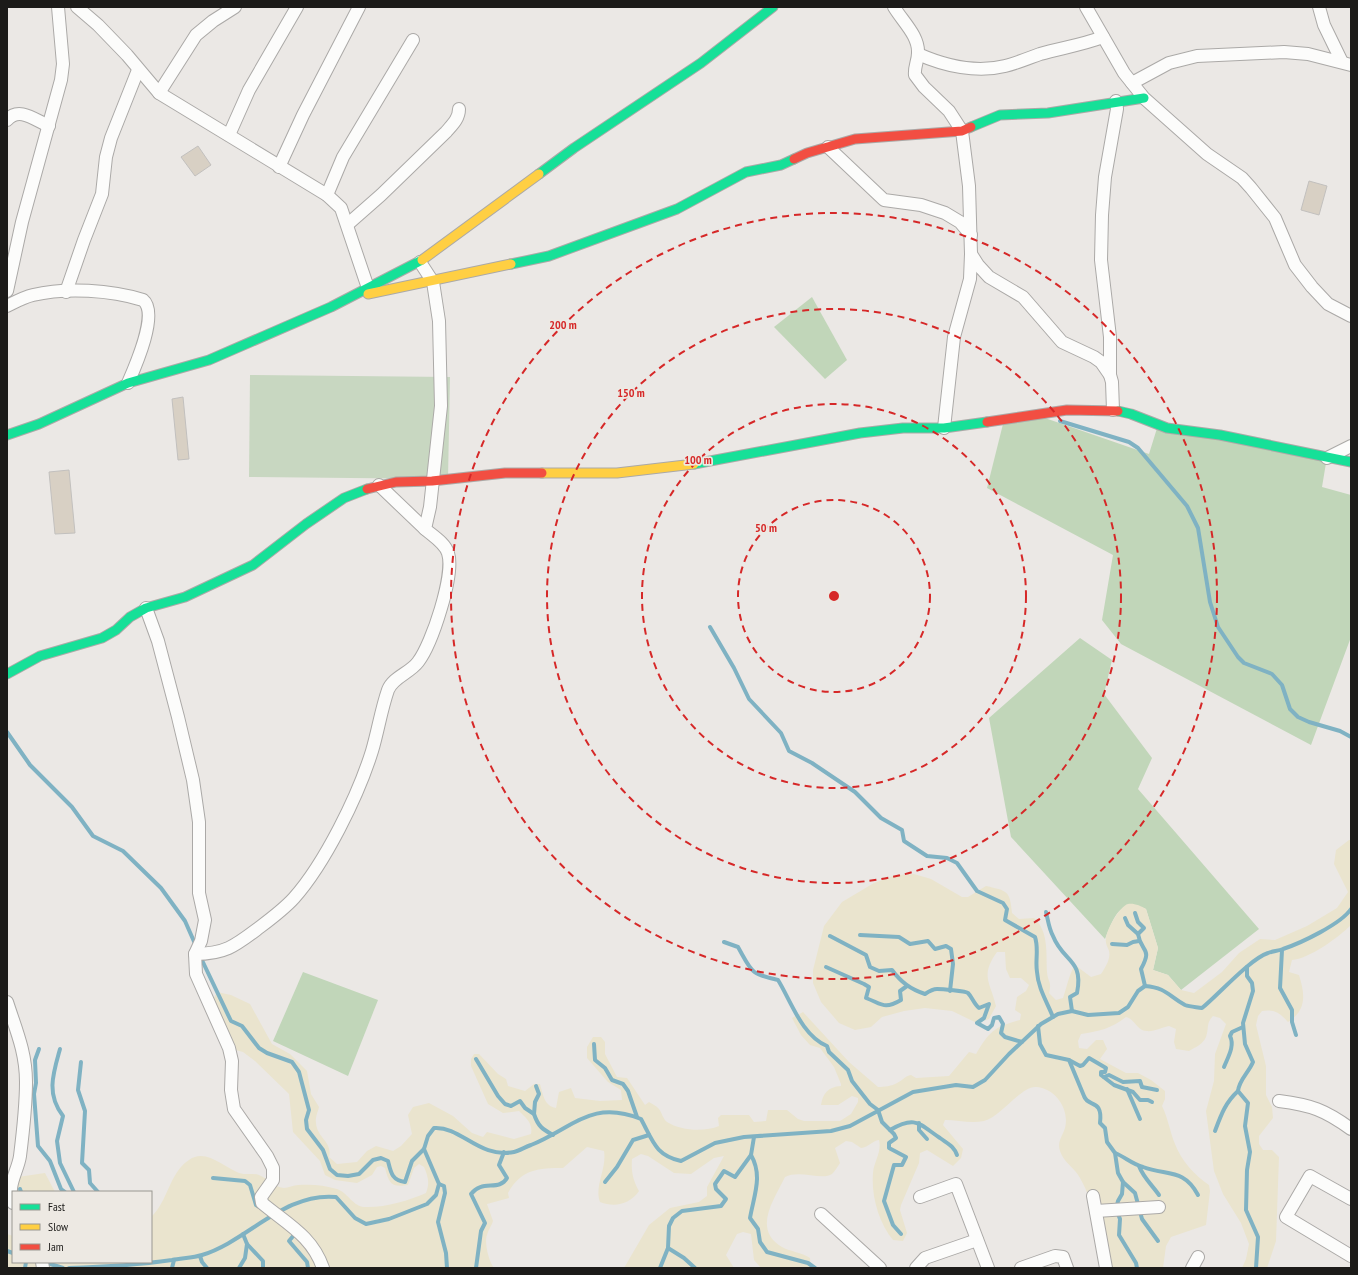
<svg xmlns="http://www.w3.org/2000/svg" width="1358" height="1275" font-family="'PT Sans Narrow',sans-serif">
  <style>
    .green { fill: #c8d7c1 }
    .forest { fill: #c1d6b9 }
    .sand { fill: #eae4ce }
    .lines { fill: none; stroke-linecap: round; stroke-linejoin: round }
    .stream { stroke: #7fb2c3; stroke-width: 4 }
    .building { fill: #d8d0c4; stroke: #c2c0be }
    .street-casing { stroke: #aba9a7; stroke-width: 14 }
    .fast-casing { stroke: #aba9a7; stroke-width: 11 }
    .slow-casing { stroke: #aba9a7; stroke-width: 11 }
    .jam-casing { stroke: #aba9a7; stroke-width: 11 }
    .street { stroke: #fcfcfb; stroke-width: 12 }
    .fast { stroke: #16e098; stroke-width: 9 }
    .slow { stroke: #ffcf43; stroke-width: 9 }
    .jam { stroke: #f24e42; stroke-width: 9 }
    .ring { fill: none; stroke: #d62828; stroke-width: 2; stroke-dasharray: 7 5 }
    .centre { fill: #d62828; stroke: #ede9e3; stroke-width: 2 }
    .ring-label { font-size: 12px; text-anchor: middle; font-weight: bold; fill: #d62828; stroke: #ede9e3; stroke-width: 3.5; stroke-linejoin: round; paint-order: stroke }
  </style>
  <rect width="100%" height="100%" fill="#ebe8e5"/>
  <path class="green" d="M250 375 450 377 448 479 249 477Z"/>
  <g class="forest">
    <path d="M812 297 847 360 825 379 774 327Z"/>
    <path d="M1042 417 1149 454 1158 425 1327 457 1322 487 1351 495V637L1311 745 1121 644 1102 620 1113 555 987 488 1004 420Z"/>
    <path d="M1080 638 1112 660 1104 694 1152 758 1138 789 1259 929 1181 990 1168 975 1153 970 1158 948 1146 909C1119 897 1114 918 1105 939L1011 837 989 718Z"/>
    <path d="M303 972 378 1000 348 1076 273 1041Z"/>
  </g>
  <g class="sand">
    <path d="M1349 840H1351V925C1339 937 1309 959 1292 960L1289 972 1299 975C1305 994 1307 1010 1288 1022 1280 1013 1274 1009 1262 1011L1258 1016 1256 1025 1266 1066V1095L1272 1107 1273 1118 1259 1136V1144L1263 1150H1272L1279 1157 1276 1241 1267 1268H1242L1246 1259 1249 1244 1241 1223 1223 1194 1214 1171 1206 1111 1214 1081 1215 1054 1226 1024 1220 1018 1213 1016C1206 1023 1209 1028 1206 1037 1203 1044 1196 1047 1189 1051L1176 1049 1174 1042 1176 1029 1169 1026C1163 1027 1153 1032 1147 1031 1137 1031 1135 1019 1126 1017 1111 1029 1099 1031 1081 1034L1078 1041 1079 1048 1087 1049 1096 1040H1103L1107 1049 1100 1059 1126 1073H1138L1151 1080 1165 1091V1099L1162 1106C1168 1118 1170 1132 1175 1144 1181 1160 1195 1176 1209 1185L1210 1191 1206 1225 1171 1237 1166 1246 1163 1268H1103C1100 1238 1095 1204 1080 1178 1075 1168 1064 1163 1060 1151 1057 1142 1062 1137 1065 1128 1070 1109 1055 1088 1036 1087 1021 1086 1001 1117 984 1121 971 1124 958 1120 945 1120L943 1125 963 1149 961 1158 953 1166 927 1150 920 1153 919 1163 901 1205 900 1210 907 1233 903 1241 893 1240C879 1223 871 1196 873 1173 874 1161 882 1152 879 1140 872 1141 869 1147 861 1148L852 1142 846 1141 835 1148 840 1163C838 1166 835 1171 832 1174 822 1181 799 1169 785 1177 774 1200 752 1229 782 1247 791 1252 801 1252 810 1258L811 1268H761L754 1260 751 1234 743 1232 737 1234 726 1255 734 1268H624L649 1225 670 1208 699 1202 707 1196V1187L724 1156 714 1158 691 1174 674 1173 648 1156 641 1154 632 1159C631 1172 633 1180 639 1191 630 1204 615 1208 600 1202 594 1186 607 1169 604 1151L587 1147 563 1168C539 1168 521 1169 508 1193L509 1198 487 1204 493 1221C492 1225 488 1230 487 1235 484 1243 489 1262 494 1268H7V1234L13 1236V1262H151V1217C168 1202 169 1173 189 1160 206 1148 223 1167 239 1173 245 1175 253 1173 259 1175 267 1178 276 1188 284 1188 288 1188 294 1185 298 1185 312 1184 324 1185 337 1189 347 1192 354 1207 364 1207 384 1208 408 1201 426 1193 430 1183 428 1176 424 1167L419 1164 414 1168 408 1185C391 1188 389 1183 385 1168L381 1166 377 1167 372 1175 357 1183 335 1180 325 1175 320 1161 293 1132 289 1094 255 1061 243 1052 232 1049 211 1004 217 992 231 995 250 1004 272 1044 290 1054 307 1071 311 1094 319 1107C318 1111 315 1118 316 1123 317 1138 333 1142 329 1157L337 1164 357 1162 367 1151 376 1146 393 1151 401 1146 412 1134 408 1115 413 1107 429 1103 453 1116 472 1133 483 1137 487 1132 514 1139 531 1134C533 1123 526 1118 519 1111L503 1113 488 1104 471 1066V1059L474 1054H479L498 1074 506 1079 508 1086 525 1091 534 1084H540C543 1094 544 1106 556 1108L559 1092 571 1088 575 1098 600 1101 622 1100 621 1090 608 1082 587 1058V1047L593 1037H601L605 1042V1054L617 1077 627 1078 645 1105 649 1102C652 1104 657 1106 659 1109 662 1113 663 1119 667 1122 681 1131 705 1132 719 1126L718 1118 721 1115H749L754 1122 766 1121 768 1110H787L798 1119 804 1121H840L851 1114 858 1102V1098L852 1096 838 1105H821C823 1093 828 1087 841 1086V1084L834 1067 820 1048 810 1045 801 1035 792 1018 803 1012 849 1062 878 1087C884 1087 892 1086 897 1083 903 1080 905 1076 911 1075L916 1078 949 1076 969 1052 976 1054C990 1031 994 1027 1020 1020L1021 1014 1015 1010 1017 997 1026 991 1029 985 1021 978H1010L1006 969 1005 952H997C980 976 990 981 996 1006L989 1019 977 1023 952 1011 925 1008 904 1011 882 1017 871 1027 855 1030 839 1023 821 1002 813 983V970L824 926 842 902 874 883 896 875 914 874 931 879 962 897H968L986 886C1007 891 1010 890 1012 913L1019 919 1034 918C1049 931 1046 954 1047 972 1048 983 1052 981 1049 993L1056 1000 1063 998C1067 987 1069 974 1075 965L1091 977 1101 974C1105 968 1111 959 1109 951 1108 948 1105 943 1106 939 1106 930 1120 906 1128 904 1134 903 1141 906 1146 909L1158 948 1153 970 1168 975 1181 990 1194 993 1222 972 1239 953 1260 939 1275 940 1307 926 1337 908 1348 892 1334 864 1336 850Z"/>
    <path d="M45 1173 55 1192H14L18 1177Z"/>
  </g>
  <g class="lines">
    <g class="stream">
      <path d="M1060 421 1129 442 1138 448 1187 506 1198 528 1210 602 1218 627 1238 657 1244 663 1272 674 1282 685 1290 709 1298 717 1309 722 1340 731 1351 737"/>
      <path d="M710 627 734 668 749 699 781 733 789 751 812 763 855 792 881 818 902 830 904 841 927 856 947 858 957 863 977 891 1003 903 1007 909 1005 920 1035 937C1039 949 1035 960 1037 972 1038 988 1047 1002 1053 1017"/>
      <path d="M7 732 30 765 72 807 93 836 123 851 161 888 185 921 196 946"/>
      <path d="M1046 912C1048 920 1049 929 1053 936 1063 962 1084 959 1077 993L1070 997 1072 1011"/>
      <path d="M1135 913 1138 922 1144 928 1138 934"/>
      <path d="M1125 918 1128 925 1138 934C1141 953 1153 947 1141 969L1145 986"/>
      <path d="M860 935 899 937 910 944 928 941 935 949 946 946 951 949 953 964 950 991"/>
      <path d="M830 936 866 955 870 967 879 971 892 970C901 982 910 989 925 994 928 992 933 989 937 989 941 989 966 991 968 993 972 997 974 1004 979 1008L989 1004 984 1018 977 1023 988 1029 992 1025 994 1018 999 1017 1003 1024 1001 1033 1005 1037 1022 1042"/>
      <path d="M724 942 738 947C752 972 750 974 778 980 791 1001 802 1036 827 1046L829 1052 848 1070 852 1081 870 1104 878 1110 882 1122 894 1134 896 1138 889 1143V1148L906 1157 902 1165H894L884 1201 893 1225 901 1234"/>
      <path d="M1112 944 1127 945 1133 942 1139 941"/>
      <path d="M1282 950 1280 988 1292 1010V1022L1296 1035"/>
      <path d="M200 956 231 1021 242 1026 259 1048 267 1053 292 1062 299 1072 309 1110 306 1120 307 1129 323 1150 330 1169 337 1175 348 1176 359 1174 373 1160 381 1158 388 1161C391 1173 392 1180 405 1182L412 1161 424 1149"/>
      <path d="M826 967 864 984 869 987 866 998C882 1004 884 1010 901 1000L900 991 907 986"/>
      <path d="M1247 967V976L1252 983 1253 991 1243 1023 1245 1044 1253 1062C1249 1072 1239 1080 1238 1091L1248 1103 1245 1126 1250 1152 1247 1170 1246 1210 1258 1237 1256 1268"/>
      <path d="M1038 1026 1040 1044 1046 1055 1069 1060C1074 1072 1079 1084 1084 1096 1088 1108 1103 1098 1100 1123L1105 1128 1107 1142 1115 1153 1118 1173 1123 1182 1122 1194 1118 1201 1116 1209 1120 1219 1119 1235 1136 1263 1137 1268"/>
      <path d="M594 1044 595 1060 605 1068 612 1080 623 1084 628 1091 637 1117"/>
      <path d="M39 1049 35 1060 36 1083 34 1094 38 1146 50 1161 61 1189 65 1192"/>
      <path d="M60 1049C53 1074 46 1094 63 1116L57 1141 60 1163 74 1192"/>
      <path d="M476 1059 498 1096 505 1104 511 1106 520 1101 525 1108 534 1114C538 1126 542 1129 553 1135"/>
      <path d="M1069 1060 1080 1066 1083 1065 1089 1058 1106 1068 1105 1072H1101V1075L1114 1085 1133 1092 1140 1100H1148L1152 1102"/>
      <path d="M81 1062 78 1090 85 1111 82 1163 89 1170 90 1183 98 1192"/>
      <path d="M1224 1067C1228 1057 1235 1046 1230 1036L1232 1032 1243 1027"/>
      <path d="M1104 1077 1109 1075 1123 1082 1140 1081 1142 1087 1157 1090"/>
      <path d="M1127 1089 1140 1119"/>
      <path d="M534 1114 535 1102 539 1094 536 1086"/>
      <path d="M919 1123V1130L927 1139"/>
      <path d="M890 1130C916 1115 919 1124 940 1138 948 1144 954 1146 957 1155"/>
      <path d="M1215 1131C1221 1115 1225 1103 1238 1091"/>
      <path d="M1115 1153C1125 1157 1132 1164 1143 1167 1167 1176 1184 1168 1198 1195"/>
      <path d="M751 1155C763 1176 754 1195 750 1218L758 1229 760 1242 767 1252 808 1263 815 1268"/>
      <path d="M1139 1166C1143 1177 1152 1185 1159 1195"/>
      <path d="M213 1178 245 1181 250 1185 256 1205 261 1208"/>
      <path d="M605 1182 617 1167 633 1140 649 1135"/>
      <path d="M1123 1182 1135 1193 1142 1219 1158 1241"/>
      <path d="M439 1184 444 1186 445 1193 438 1222 446 1253 447 1268"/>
      <path d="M20 1189 21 1192"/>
      <path d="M292 1232 294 1235 289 1241 307 1262 308 1268"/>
      <path d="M243 1234 247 1244 263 1261V1268"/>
      <path d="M668 1248 684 1258 695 1268"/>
      <path d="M7 1251 13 1253"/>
      <path d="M200 1256 202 1262 207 1268"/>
      <path d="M44 1262 63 1268"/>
      <path d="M25 1268 26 1262"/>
      <path d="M69 1268C104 1267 137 1265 172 1260 182 1258 193 1258 202 1255 248 1241 284 1192 336 1197L355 1218 366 1224 389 1219 427 1204 436 1195 439 1184 424 1149 428 1136 434 1128C461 1126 479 1159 514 1152 519 1151 525 1147 531 1145 573 1128 591 1099 641 1119 653 1141 655 1155 681 1161L715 1143 744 1137 831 1131 850 1126 913 1092 956 1085 973 1087 985 1080 1009 1054 1041 1024 1058 1014 1072 1011 1088 1015 1119 1013 1128 1007 1138 991 1145 986C1167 988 1168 996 1185 1005 1190 1007 1197 1007 1202 1008 1219 994 1250 959 1268 953 1273 951 1278 951 1283 949 1301 943 1341 924 1351 909"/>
      <path d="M172 1268 174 1260"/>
      <path d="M239 1268 245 1258 247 1244"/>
      <path d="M476 1268 481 1231 485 1223 471 1194C482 1179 499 1192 507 1178L499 1165 504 1152"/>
      <path d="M660 1268 668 1248 669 1226 673 1218 682 1211 721 1206 726 1199 716 1189 715 1184 724 1171 735 1177 751 1155 754 1137"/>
    </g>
  </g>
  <g class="building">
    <path d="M198 146 211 165 195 176 181 157Z"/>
    <path d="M1309 181 1327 186 1319 215 1301 210Z"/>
    <path d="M183 397 189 459 178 460 172 399Z"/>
    <path d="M69 470 75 533 55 534 49 472Z"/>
  </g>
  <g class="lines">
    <defs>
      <g id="street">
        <path d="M77 7 98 25 127 55 159 93 327 195 341 208 368 288"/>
        <path d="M894 7C903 22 919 36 918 53 918 61 914 67 915 75L924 87 949 111 962 131 969 186 971 254 978 265 989 277 1023 297 1062 342 1094 357 1101 362 1110 375 1112 382 1113 410"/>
        <path d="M1086 7 1124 73 1144 98 1207 154 1242 178 1251 188 1275 218 1295 265 1312 287 1328 304 1351 316"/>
        <path d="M1319 7 1324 25 1342 62"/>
        <path d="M918 54C945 66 977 73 1005 66 1017 63 1029 58 1040 54 1061 48 1082 45 1103 37"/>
        <path d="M1132 83 1169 63 1197 56 1284 52 1308 54 1351 65"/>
        <path d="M159 93 196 35 213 21 235 7"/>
        <path d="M7 120C19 106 35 120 49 126"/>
        <path d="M229 135 249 90 297 7"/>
        <path d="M828 147 884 200 921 205 945 213 960 222 971 235"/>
        <path d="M279 167 303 115 359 7"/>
        <path d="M327 195 343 157 413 40"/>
        <path d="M348 224 381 195 446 132C452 125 459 119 459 109"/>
        <path d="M7 291 22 222 61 80 63 64 58 7"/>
        <path d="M66 292 84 240 102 194 106 157 111 138 138 70"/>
        <path d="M7 306C15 302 24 297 33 295 66 287 111 290 143 300 159 313 135 367 128 383"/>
        <path d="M1110 375V337L1101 260 1102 215 1105 177 1117 109 1116 101"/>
        <path d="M944 428 954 337 970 279 971 254"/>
        <path d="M1327 458 1351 446"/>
        <path d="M379 485 425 529"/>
        <path d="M146 608 158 641 178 717 193 780 199 822V893L205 920 201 941 195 954 196 974 229 1048 232 1061 231 1090 234 1109 267 1156 273 1168V1180L261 1197 262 1203C287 1224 312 1236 323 1268"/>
        <path d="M195 954C226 954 236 945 260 927 272 918 284 909 294 898 325 863 358 796 372 751 378 731 381 710 388 690 393 677 410 673 418 662 432 644 455 574 448 553 445 543 433 536 425 529L430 507 441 406 439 321 433 282 420 262"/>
        <path d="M7 1002C16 1030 26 1052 26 1082 26 1106 23 1132 20 1156 18 1171 6 1186 13 1203"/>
        <path d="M1279 1101C1311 1105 1325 1110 1351 1129"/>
        <path d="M1093 1196 1106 1268"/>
        <path d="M920 1197 956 1184 988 1268"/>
        <path d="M1351 1199 1310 1176 1286 1217 1351 1256"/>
        <path d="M1096 1211 1159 1207"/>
        <path d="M821 1214 880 1268"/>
        <path d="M42 1262 43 1268"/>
        <path d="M916 1268 925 1258 977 1240"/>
        <path d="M1021 1268 1055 1256 1063 1257 1067 1268"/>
        <path d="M1192 1268 1198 1257"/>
      </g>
      <g id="fast">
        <path d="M971 127 1000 115 1048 113 1144 98"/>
        <path d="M539 174 574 148 701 63 773 7"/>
        <path d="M511 264 549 256 677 209 746 172 781 165 794 159"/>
        <path d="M1118 411 1131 414 1167 428 1220 435 1351 462"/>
        <path d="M7 435 39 424 128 383 209 360 331 307 422 260"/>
        <path d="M694 464 860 433 903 428H944L987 422"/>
        <path d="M7 674 40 656 102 638 116 630 130 617 146 608 185 597 253 565 306 524 344 498 367 489"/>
      </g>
      <g id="slow">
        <path d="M422 260 539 174"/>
        <path d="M368 294 511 264"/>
        <path d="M542 473H617L694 464"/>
      </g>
      <g id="jam">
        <path d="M794 159 807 153 855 139 962 131 971 127"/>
        <path d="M987 422 1067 410 1118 411"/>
        <path d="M367 489 396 482 432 481 505 473H542"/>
      </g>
    </defs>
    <use href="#street" class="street-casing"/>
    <use href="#fast" class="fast-casing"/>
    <use href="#slow" class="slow-casing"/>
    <use href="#jam" class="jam-casing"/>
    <use href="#street" class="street"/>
    <use href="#fast" class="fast"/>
    <use href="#slow" class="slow"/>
    <use href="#jam" class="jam"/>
  </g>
  <g class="ring">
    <circle cx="834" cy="596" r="96"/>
    <circle cx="834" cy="596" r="192"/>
    <circle cx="834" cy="596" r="287"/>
    <circle cx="834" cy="596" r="383"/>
  </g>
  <circle cx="834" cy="596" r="6" class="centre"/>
  <g class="ring-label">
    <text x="563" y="329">200 m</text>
    <text x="631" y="397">150 m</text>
    <text x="698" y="464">100 m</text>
    <text x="766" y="532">50 m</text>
  </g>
  <rect width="1358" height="1275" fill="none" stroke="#1c1b19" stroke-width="16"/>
  <rect x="12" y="1191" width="140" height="72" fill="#ede9e3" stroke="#999792"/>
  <rect x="20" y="1204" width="20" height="6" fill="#16e098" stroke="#999792"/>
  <text x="48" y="1211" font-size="12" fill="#1c1b19">Fast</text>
  <rect x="20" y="1224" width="20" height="6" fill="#ffcf43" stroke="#999792"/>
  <text x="48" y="1231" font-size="12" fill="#1c1b19">Slow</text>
  <rect x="20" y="1244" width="20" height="6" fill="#f24e42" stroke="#999792"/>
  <text x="48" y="1251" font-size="12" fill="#1c1b19">Jam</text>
</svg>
